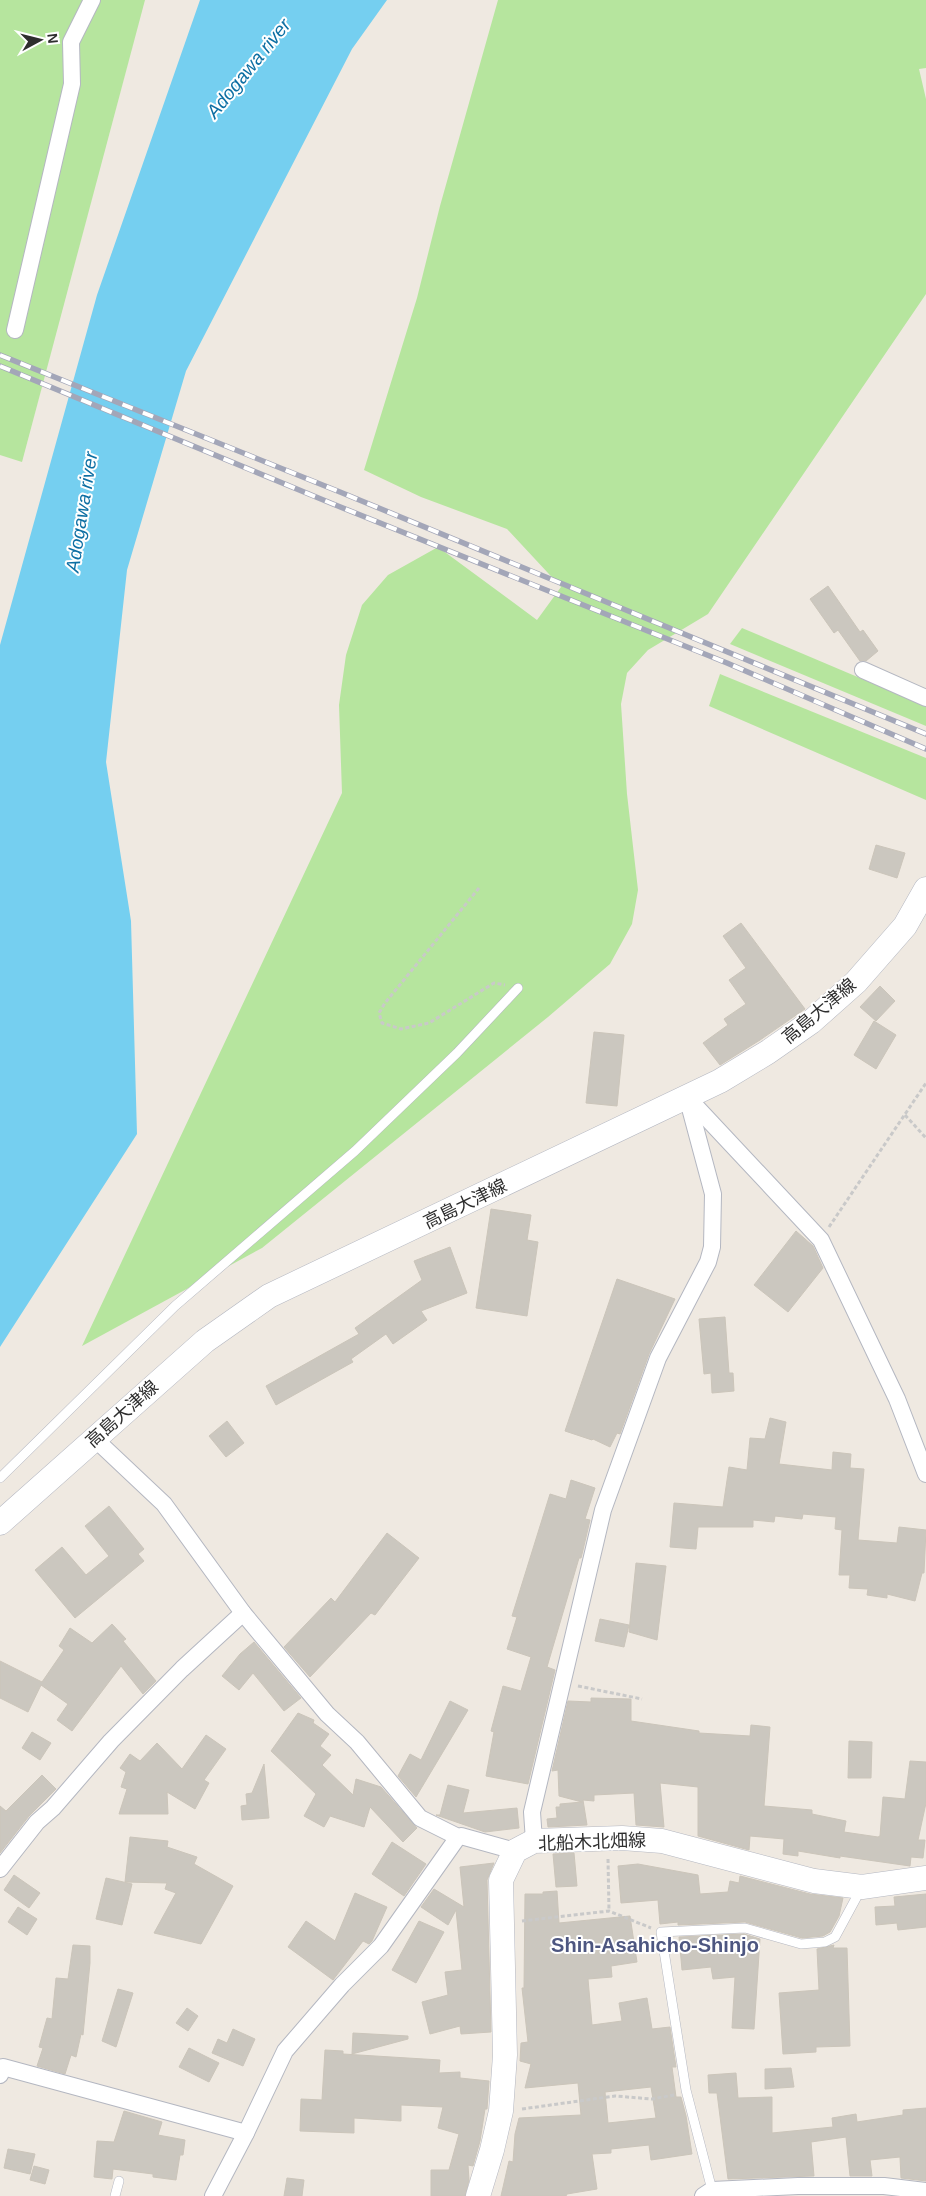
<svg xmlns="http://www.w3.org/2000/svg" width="926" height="2196" font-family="Helvetica,'Noto Sans JP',sans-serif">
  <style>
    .green { fill: #b6e59e }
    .water { fill: #75cff0 }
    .building { fill: #cbc7bf; stroke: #cbc5ba; fill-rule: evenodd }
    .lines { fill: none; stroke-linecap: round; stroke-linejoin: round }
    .service-casing { stroke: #b4b7c1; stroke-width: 10 }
    .minor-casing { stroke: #b4b7c1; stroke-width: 18 }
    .secondary-casing { stroke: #b4b7c1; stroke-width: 25 }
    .path { stroke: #c9c9c9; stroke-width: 3; stroke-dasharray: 4 2.5; stroke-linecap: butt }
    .service { stroke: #fff; stroke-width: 9 }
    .minor { stroke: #fff; stroke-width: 16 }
    .secondary { stroke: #fff; stroke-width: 24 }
    .rail-casing { stroke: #a3a6b8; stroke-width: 5.5 }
    .rail { stroke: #fff; stroke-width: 4; stroke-dasharray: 11; stroke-linecap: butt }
    .labels { text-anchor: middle; stroke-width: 4; stroke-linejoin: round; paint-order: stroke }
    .street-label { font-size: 18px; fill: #2e2e2e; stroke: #fff }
    .water-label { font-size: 19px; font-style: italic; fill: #0d6fa3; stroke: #fff }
    .quarter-label { font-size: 20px; font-weight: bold; fill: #4d5680; stroke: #fff }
  </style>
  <rect width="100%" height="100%" fill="#efe9e1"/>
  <g class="green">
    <path d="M0 0H145L22 462 0 455Z"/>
    <path d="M498 0H926V68L919 69 926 99V294L708 614 648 650 627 673 621 704 627 794 638 890 632 924 610 964 548 1017 262 1248 82 1346 342 793 339 705 346 655 362 605 388 575 438 547 537 620 561 587 507 529 421 497 364 470 417 298 440 206Z"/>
    <path d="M742 628 926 706V726L730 644Z"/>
    <path d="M720 674 926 758V800L709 706Z"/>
  </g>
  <path class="water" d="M200 0H387L352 49 186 371 127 570 106 762 131 921 137 1134 0 1347V645L97 295Z"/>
  <g class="building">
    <path d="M828 586 860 632 863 630 878 651 866 661H860L838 630 834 633 810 599Z"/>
    <path d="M876 845 905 853 897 878 869 869Z"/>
    <path d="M741 923 805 1009 760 1040 720 1065 703 1043 728 1025 724 1019 746 1004 729 980 746 968 723 936Z"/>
    <path d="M880 986 895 1001 876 1021 860 1007Z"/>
    <path d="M874 1021 896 1035 876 1069 854 1055Z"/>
    <path d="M594 1032 624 1035 617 1106 586 1103Z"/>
    <path d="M491 1209 531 1215 527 1240 538 1242 527 1316 476 1308Z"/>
    <path d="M796 1231 813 1246 823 1268 788 1312 754 1285Z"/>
    <path d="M450 1247 467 1293 421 1311 427 1320 393 1344 386 1334 351 1359 353 1362 276 1405 266 1386 359 1334 355 1328 422 1280 414 1261Z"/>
    <path d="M617 1279 675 1299 649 1354 620 1434 617 1433 610 1447 593 1439 592 1440 565 1431Z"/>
    <path d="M725 1317 729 1373H733L734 1391 712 1393 711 1373 704 1374 699 1319Z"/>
    <path d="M770 1418 786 1422 779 1464 832 1470 833 1452 851 1454 850 1468 864 1469 858 1540 897 1543 899 1527 926 1530 924 1573H922L915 1601 887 1594V1598L867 1595 868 1589 849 1588 850 1575H839L842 1530 835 1529 836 1517 803 1514 802 1519 775 1516 774 1522 753 1520V1527H698L696 1549 670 1547 674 1503 723 1507 729 1467 747 1470 750 1438 765 1439Z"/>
    <path d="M227 1421 244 1443 226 1457 209 1436Z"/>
    <path d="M571 1480 595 1488 585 1519 590 1520 583 1550 581 1558H579L547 1667 555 1670 528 1784 486 1776 494 1732 491 1731 503 1686 521 1691 531 1657 507 1649 517 1617 512 1616 550 1494 566 1499Z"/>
    <path d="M109 1506 144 1549 138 1554 144 1561 75 1618 35 1570 62 1547 86 1575 109 1556 85 1526Z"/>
    <path d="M387 1533 419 1558 375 1615 371 1613 310 1677 284 1647 331 1598 335 1602Z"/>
    <path d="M636 1563 666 1566 657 1640 629 1632Z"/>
    <path d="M600 1619 629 1625 624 1647 595 1641Z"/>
    <path d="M112 1624 126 1639 123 1641 156 1681 143 1694 121 1666 72 1731 57 1720 68 1704 41 1685 28 1712 0 1698V1661L42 1682 64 1650 59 1646 70 1628 92 1643Z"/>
    <path d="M254 1642 301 1698 284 1711 253 1673 239 1690 222 1676 240 1654Z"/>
    <path d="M591 1698 631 1699V1721L699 1731V1733L750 1736 751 1725 770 1727 764 1806 812 1810V1814L846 1821 844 1832 878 1837 880 1836 883 1797 905 1799 910 1761 926 1762V1803L918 1840H925L923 1858 911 1857 910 1866 840 1856V1858L798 1851V1856L783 1854 784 1839 750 1836 749 1850 698 1836V1787L660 1783 664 1827 636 1825 634 1793 594 1795V1801L583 1800 587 1825 548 1827 547 1819 557 1818 556 1807H560V1804L582 1802 559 1796 558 1770 552 1771 568 1701 591 1702Z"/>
    <path d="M450 1701 468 1710 416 1797 398 1776 410 1754 421 1760Z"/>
    <path d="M298 1713 314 1720 313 1723 329 1734 320 1746 331 1755 322 1765 353 1795 356 1779 381 1787 417 1828 403 1842 370 1807 364 1827 330 1816 324 1827 304 1816 316 1794 271 1751Z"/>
    <path d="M32 1732 51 1743 40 1760 22 1748Z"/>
    <path d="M206 1735 226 1749 204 1780 209 1783 195 1809 167 1792 168 1814H119L127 1789 121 1787 126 1772 120 1768 130 1754 140 1761 157 1743 182 1769Z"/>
    <path d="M849 1741 872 1742 871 1778H848Z"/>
    <path d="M264 1764 269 1818 242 1820 241 1806 247 1805 246 1794 252 1793Z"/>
    <path d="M42 1775 56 1789 29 1816 0 1853V1806L6 1811Z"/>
    <path d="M448 1785 469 1790 463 1813 517 1808 519 1828 485 1832 436 1815H440Z"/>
    <path d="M130 1837 168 1841 167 1847 197 1857 194 1864 233 1886 201 1944 154 1933 176 1893 165 1889 167 1883 125 1882Z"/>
    <path d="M392 1842 426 1864 404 1896 372 1874Z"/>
    <path d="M574 1853 577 1886 556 1887 553 1854Z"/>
    <path d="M494 1863 487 1880 491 2032 461 2034 460 2026 430 2034 422 2002 448 1995 445 1972 462 1970 456 1910 448 1925 421 1907 434 1889 464 1907 460 1867Z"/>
    <path d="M638 1864 698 1875 700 1894 728 1892 730 1881 739 1883 740 1876 810 1894 843 1898 839 1916 830 1932 823 1936 802 1938 745 1922 678 1925V1922L660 1924 658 1900 621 1903 618 1866Z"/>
    <path d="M14 1875 40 1893 29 1908 4 1890Z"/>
    <path d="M106 1878 132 1884 122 1925 96 1919Z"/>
    <path d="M557 1891 559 1923 630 1916 637 1962 611 1966 612 1977 588 1979 592 2025 622 2021 619 2003 647 1998 652 2029 670 2027 676 2067H672L676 2097H681L686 2116 692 2154 651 2160 649 2145 611 2149V2153L592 2154 597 2189 567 2194 566 2196H501L509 2161 513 2162 515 2134 519 2118 581 2115 578 2083 525 2088 531 2064 520 2061 521 2043 528 2042 522 1988H524L525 1894H543V1892ZM651 2087 656 2118 608 2123 605 2092Z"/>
    <path d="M355 1893 387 1907 372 1941 369 1944 363 1941 333 1980 288 1947 306 1921 335 1941Z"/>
    <path d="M926 1894V1927L898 1930 897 1923 876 1925 875 1907 895 1906 894 1897Z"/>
    <path d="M18 1907 37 1919 27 1935 8 1922Z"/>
    <path d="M419 1921 444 1932 416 1983 392 1970Z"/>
    <path d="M744 1934 760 1939 754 2029 732 2028 735 1977 713 1979 711 1967 682 1970 679 1937Z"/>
    <path d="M73 1945 90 1946V1963L83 2035 81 2034 76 2057 71 2055 65 2074 37 2066 43 2048 39 2047 47 2018 52 2019 56 1978 68 1979Z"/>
    <path d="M834 1945 833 1948H847L850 2046 816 2047V2052L783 2054 779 1993 819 1990 817 1949Z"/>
    <path d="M118 1989 133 1993 116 2047 102 2041Z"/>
    <path d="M187 2008 198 2016 188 2031 176 2023Z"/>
    <path d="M233 2029 255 2039 243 2066 212 2053 218 2039 227 2043Z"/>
    <path d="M353 2033 408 2036V2039L352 2054Z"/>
    <path d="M189 2048 219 2063 209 2082 179 2067Z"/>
    <path d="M325 2050 343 2051V2054L440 2060 439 2073 460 2072V2078L489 2081 487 2109H485L480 2141 473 2166 468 2165 469 2180 465 2196H431V2170H449L459 2134 438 2128 443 2107 401 2105V2121L354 2118V2133L300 2131 301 2099 322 2100Z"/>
    <path d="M791 2068 794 2087 765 2089V2069Z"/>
    <path d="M736 2073 738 2098 772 2097V2133L833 2127 832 2118 856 2114 857 2122 903 2115V2110L926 2108V2181L901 2178 900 2157 870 2160 872 2176H850L846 2137 811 2142 814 2176 728 2179 717 2093H709L708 2075Z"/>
    <path d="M124 2111 162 2122 158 2135 185 2140 183 2155H180L176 2180 153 2177V2174L113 2169 112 2179 94 2177 97 2141 114 2142Z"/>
    <path d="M8 2149 35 2154 30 2174 4 2168Z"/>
    <path d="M34 2166 49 2170 45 2184 30 2180Z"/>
    <path d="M287 2178 304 2180 302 2196H284Z"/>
  </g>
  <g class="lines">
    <defs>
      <g id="service">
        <path d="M0 1478 175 1306 355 1151 457 1053 518 988"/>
        <path d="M712 2190 686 2090 661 1932 745 1928 801 1944 825 1942 835 1937 861 1889"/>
        <path d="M115 2196 119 2181"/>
      </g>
      <g id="minor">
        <path d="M15 330 72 84 71 42 92 0"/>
        <path d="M863 670 926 698"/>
        <path d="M688 1098 821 1240 897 1399 926 1474"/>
        <path d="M95 1439 164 1504 243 1613 327 1714 357 1742 420 1818 458 1837 461 1836 515 1851"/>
        <path d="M534 1841 532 1812 603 1510 658 1358 708 1262 712 1247 713 1194 687 1097"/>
        <path d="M0 1869 37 1822 53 1808 111 1741 182 1669 243 1613"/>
        <path d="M0 2075 3 2067 246 2133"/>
        <path d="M213 2196 246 2133 285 2051 342 1985 381 1946 458 1837"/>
        <path d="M703 2196 712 2190 798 2186H884L926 2191"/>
      </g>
      <g id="secondary">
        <path d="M0 1523 205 1341 269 1296 720 1081 768 1052 811 1022 856 982 905 926 926 889"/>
        <path d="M478 2196 492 2150 501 2111 505 2055 501 1880 515 1851 534 1841 622 1838 662 1841 814 1881 862 1887 926 1878"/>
      </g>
    </defs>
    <use href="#service" class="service-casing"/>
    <use href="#minor" class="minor-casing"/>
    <use href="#secondary" class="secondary-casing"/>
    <g class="path">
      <path d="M479 888 385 1003 379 1013 382 1023 401 1029 429 1023 494 983 505 985"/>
      <path d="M905 1115 926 1138"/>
      <path d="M829 1227 926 1083"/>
      <path d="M578 1686 642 1699"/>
      <path d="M608 1859 609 1911"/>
      <path d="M522 1921 609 1911 651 1928"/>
      <path d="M522 2109 615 2096 652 2099 674 2095"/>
    </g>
    <use href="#service" class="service"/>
    <use href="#minor" class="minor"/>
    <use href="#secondary" class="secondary"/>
    <defs>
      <g id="rail">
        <path d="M0 355 340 492 926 734"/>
        <path d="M0 366 333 504 727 663 926 749"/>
      </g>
    </defs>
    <use href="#rail" class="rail-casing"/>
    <use href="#rail" class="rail"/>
  </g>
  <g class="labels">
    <g class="street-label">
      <text transform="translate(819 1011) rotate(-40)" y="6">高島大津線</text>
      <text transform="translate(465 1204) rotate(-26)" y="6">高島大津線</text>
      <text transform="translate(122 1414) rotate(-42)" y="6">高島大津線</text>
      <text transform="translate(592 1842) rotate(-2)" y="6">北船木北畑線</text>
    </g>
    <g class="water-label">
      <text transform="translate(248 68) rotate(-51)" y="7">Adogawa river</text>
      <text transform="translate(81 512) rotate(-81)" y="7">Adogawa river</text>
    </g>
    <g class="quarter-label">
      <text x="655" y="1952">Shin-Asahicho-Shinjo</text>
    </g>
  </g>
  <g transform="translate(40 40) rotate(83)" stroke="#ffffff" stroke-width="4" paint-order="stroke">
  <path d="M0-4L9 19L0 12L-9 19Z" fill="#2e2e2e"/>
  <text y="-8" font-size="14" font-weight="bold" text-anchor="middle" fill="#2e2e2e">N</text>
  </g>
</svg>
